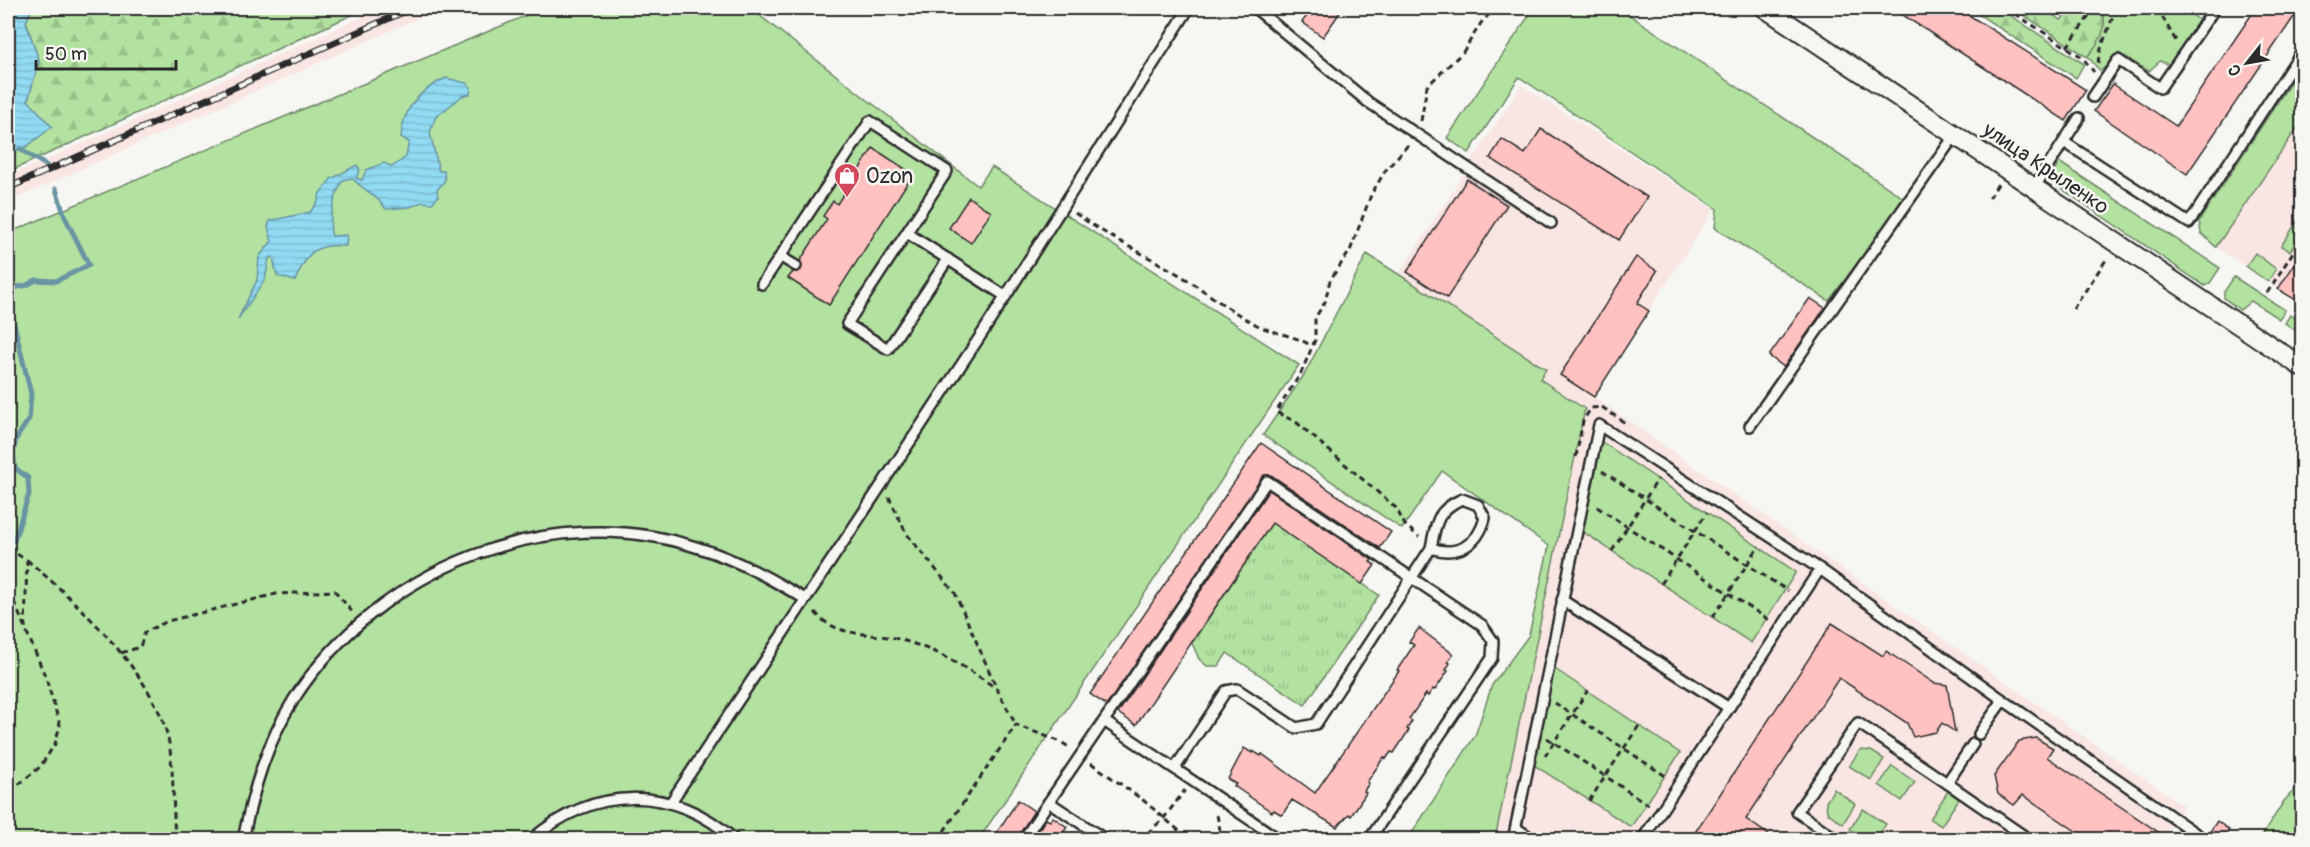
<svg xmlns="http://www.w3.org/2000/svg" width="2310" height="847" font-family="Pangolin,sans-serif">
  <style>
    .built { fill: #f9e6e3 }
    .grass { fill: #b2e1a0; stroke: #6e8666; stroke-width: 1.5 }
    .forest { fill: url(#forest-firs); stroke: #6e8666; stroke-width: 1.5 }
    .park { fill: url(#park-tufts); stroke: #6e8666; stroke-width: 1.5 }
    .water { fill: url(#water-rules); stroke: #6894a3; stroke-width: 1.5 }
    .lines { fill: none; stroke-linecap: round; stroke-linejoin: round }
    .stream { stroke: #6894a3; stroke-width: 5 }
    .building { fill: #ffc2c0; stroke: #2b2b2b; stroke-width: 1.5 }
    .service-casing { stroke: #2b2b2b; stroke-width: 14 }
    .minor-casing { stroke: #2b2b2b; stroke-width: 22 }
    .path { stroke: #2b2b2b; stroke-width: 3; stroke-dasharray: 6 4.5; stroke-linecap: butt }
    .service { stroke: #f6f6f2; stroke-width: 9 }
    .minor { stroke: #f6f6f2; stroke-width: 18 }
    .rail-casing { stroke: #2b2b2b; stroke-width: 7 }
    .rail { stroke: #f6f6f2; stroke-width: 4.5; stroke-dasharray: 14; stroke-linecap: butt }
    .labels { text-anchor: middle; stroke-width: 5; stroke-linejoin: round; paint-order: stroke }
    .street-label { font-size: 21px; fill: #2b2b2b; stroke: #f6f6f2 }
    .poi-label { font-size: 21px; fill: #2b2b2b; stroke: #f6f6f2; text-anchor: start }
  </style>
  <defs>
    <pattern id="forest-firs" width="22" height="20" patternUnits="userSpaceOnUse" patternTransform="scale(1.5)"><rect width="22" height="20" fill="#b2e1a0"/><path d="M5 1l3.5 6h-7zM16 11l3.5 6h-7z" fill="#99c18a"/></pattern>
    <pattern id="park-tufts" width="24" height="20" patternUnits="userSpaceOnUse" patternTransform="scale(1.5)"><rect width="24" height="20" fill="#b2e1a0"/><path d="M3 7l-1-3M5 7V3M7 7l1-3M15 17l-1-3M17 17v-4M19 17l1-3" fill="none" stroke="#99c18a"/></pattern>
    <pattern id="water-rules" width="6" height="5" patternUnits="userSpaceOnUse" patternTransform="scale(1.5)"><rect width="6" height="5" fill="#91daf3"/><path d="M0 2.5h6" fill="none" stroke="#7dbbd0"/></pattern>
  </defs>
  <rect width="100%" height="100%" fill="#f6f6f2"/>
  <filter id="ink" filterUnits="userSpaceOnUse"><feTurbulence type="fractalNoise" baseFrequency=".0167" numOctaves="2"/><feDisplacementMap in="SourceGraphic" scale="12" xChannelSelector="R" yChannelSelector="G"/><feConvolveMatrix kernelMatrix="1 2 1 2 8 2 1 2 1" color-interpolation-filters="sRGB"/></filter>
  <g filter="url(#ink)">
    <g class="built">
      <path d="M382 8H441L8 202V177Z"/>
      <path d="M1521 85 1714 209 1594 397 2184 806 2167 832 2176 839H1495L1585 409 1540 379 1546 369 1399 274Z"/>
      <path d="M2302 121V304L2216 247Z"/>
    </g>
    <g class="grass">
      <path d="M544 8H755L759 15 978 186 992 167 1299 365 979 839 8 840V233Z"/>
      <path d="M1534 8H1619L1905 199 1829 301 1715 228 1717 209 1519 77 1469 153 1447 138Z"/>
      <path d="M2079 8H2189L2187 11 2199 20 2171 65 2160 61 2149 71 2121 55 2100 71 2065 30Z"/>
      <path d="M2302 65V121L2216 247 2201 233 2199 221Z"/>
      <path d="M2059 162 2220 268 2210 283 2205 286 2050 181Z"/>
      <path d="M2302 214V232L2290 251 2281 246Z"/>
      <path d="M2255 253 2276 269 2268 282 2246 266Z"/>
      <path d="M1367 254 1546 369 1540 379 1585 409 1495 839H1408L1475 736 1492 685 1529 635 1549 546 1442 471 1402 529 1263 435 1304 375Z"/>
      <path d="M2234 277 2285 310 2279 319 2251 301 2240 310 2224 298V292Z"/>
      <path d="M2290 315 2302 323V335L2285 323Z"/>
      <path d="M1596 438 1796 572 1751 643 1577 528Z"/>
      <path d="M1549 665 1680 753 1631 827 1529 762Z"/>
      <path d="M1860 750 1871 751 1884 759 1871 780 1849 766Z"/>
      <path d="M1892 766 1915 782 1902 801 1879 785Z"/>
      <path d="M2302 782V839H2260L2284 801Z"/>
      <path d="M1834 789 1855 804 1843 824 1827 812 1826 802Z"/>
      <path d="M1948 791 1959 799 1941 826 1930 819Z"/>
      <path d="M1863 809 1886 824 1876 839H1865L1850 829Z"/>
    </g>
    <g class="forest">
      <path d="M32 8H367L8 172V153L26 147 28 100 39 61 26 22Z"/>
      <path d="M1969 8H1999L2084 64 2076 78Z"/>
      <path d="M2013 8H2042L2061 20 2072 8H2100C2111 26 2099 43 2087 57Z"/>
    </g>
    <path class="park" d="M1272 523 1379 595 1305 705 1227 653 1219 666H1207L1199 659 1192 643Z"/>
    <g class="water">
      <path d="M8 8H32L26 22 39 61 28 100 52 127 26 147 8 153Z"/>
      <path d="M446 78 466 83 471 87 470 94 462 96 435 118 430 133 439 171H444L445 180 437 190 438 197 432 203 422 202 410 207 386 209C377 195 363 190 352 178L343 180C335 193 327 223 332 236L347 235 346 246C314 243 307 253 295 281L277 276 273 257 269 258 265 280 238 319 257 280 259 257 272 241 268 227 270 221 310 212 318 202 320 193 331 179 357 165 360 170 356 178 362 180 366 170 384 163 392 167 406 157 409 142 401 137C403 107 420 90 446 78Z"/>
    </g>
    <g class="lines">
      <g class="stream">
        <path d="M20 149 47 166"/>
        <path d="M14 541 29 494 28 478 15 468 13 453 16 439 29 419 31 394 9 303 14 288 27 285 36 280 56 281 89 265 65 217 56 189"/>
        <path d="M8 561 9 557"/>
      </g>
    </g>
    <g class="building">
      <path d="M1313 8H1343L1323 37 1302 22Z"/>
      <path d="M1892 8H1958L2086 90 2066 121Z"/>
      <path d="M2256 8H2300L2187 174 2094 111 2113 84 2176 126Z"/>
      <path d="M1541 129 1647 197 1619 240 1490 158 1502 139 1525 154Z"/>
      <path d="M873 148 913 174 829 305 788 278 793 272 801 270 800 261 827 219 823 216 833 201 837 204Z"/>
      <path d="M1467 179 1507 205 1447 298 1407 272Z"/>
      <path d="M969 197 991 212 971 243 949 228Z"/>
      <path d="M2302 253V304L2278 289Z"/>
      <path d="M1636 257 1657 271 1637 303 1649 311 1594 397 1560 375Z"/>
      <path d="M1810 298 1825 308 1784 367 1769 356Z"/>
      <path d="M1261 443 1391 532 1380 548 1271 475H1264L1107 705 1105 704 1090 694Z"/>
      <path d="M1269 490 1372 560 1370 562 1375 565 1362 584 1272 523 1136 725 1118 713Z"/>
      <path d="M1832 623 1883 656 1886 651 1934 683 1947 685 1955 732 1942 723 1936 732 1913 737 1907 723 1839 678 1746 819 1776 840H1690Z"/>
      <path d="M1419 628 1453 654 1448 662 1450 663 1446 670 1448 671 1435 690 1433 689 1428 696 1426 694 1409 719 1412 721 1407 729 1409 730 1394 753 1391 752 1386 759 1384 757 1367 782 1369 783 1364 791 1366 793 1351 816 1349 814 1337 827 1292 800 1282 815 1274 810 1272 812 1234 786 1236 784 1228 779 1244 748 1252 753 1253 751 1261 756 1262 754 1315 793 1399 671 1397 670 1414 645 1409 642Z"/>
      <path d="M2036 738 2053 748 2047 757 2170 840H2089L2023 795 2014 805 1998 794 1994 776 2019 741Z"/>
      <path d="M1018 800 1034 811 1016 840H992Z"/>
      <path d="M1053 817 1067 827 1059 840H1032L1046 819 1050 821Z"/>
      <path d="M2217 821 2229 830 2223 840 2209 833Z"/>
    </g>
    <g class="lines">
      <defs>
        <g id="service">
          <path d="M1255 8 1368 102 1551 223"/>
          <path d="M2093 97 2118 60 2160 88 2215 8"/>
          <path d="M2064 142 2189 223 2302 51"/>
          <path d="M2034 188 2079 118"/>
          <path d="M907 233 1005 296"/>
          <path d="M781 257 796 266"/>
          <path d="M762 284 870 121 947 171 847 324 888 349 948 259"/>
          <path d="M1750 426 1955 135"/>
          <path d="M1562 600 1729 708"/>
          <path d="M1104 721 1280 840"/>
          <path d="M1979 734 2003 700 2205 840"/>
          <path d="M1973 744 1947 783 2030 840"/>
          <path d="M1175 768 1226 691 1237 689 1296 728 1316 724 1431 548C1436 522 1437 510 1462 499L1478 505 1485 518C1478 545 1457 557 1431 548"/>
          <path d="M671 802 983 332 1189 8"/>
          <path d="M1049 802 1106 840"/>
          <path d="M1516 828 1534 840"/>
          <path d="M243 840C253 790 267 742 294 699 378 569 549 498 699 548 738 560 771 579 805 599"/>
          <path d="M531 840C594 785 672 784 735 840"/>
          <path d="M1023 840 1267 481 1482 625 1493 641 1492 658 1369 840"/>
          <path d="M1513 840 1599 425 1820 569"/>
          <path d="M1642 840 1820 569 2003 700"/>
          <path d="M1838 840 1797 812 1858 723 1947 783"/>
        </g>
        <path id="minor" d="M1765 8 2302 367"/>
      </defs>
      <use href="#service" class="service-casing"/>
      <use href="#minor" class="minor-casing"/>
      <g class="path">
        <path d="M2006 8 2082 57 2094 72"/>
        <path d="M2157 8 2176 41"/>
        <path d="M2067 47 2095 8"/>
        <path d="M2098 63C2100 43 2112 27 2114 8"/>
        <path d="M1421 121 1427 86 1463 52 1481 23 1495 8"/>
        <path d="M1408 145 1385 171 1371 195 1350 251 1330 280 1325 302 1315 318V340L1301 373 1276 412 1296 422 1396 508 1405 525 1419 537"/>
        <path d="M1989 198 1998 184"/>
        <path d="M1075 213C1109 238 1147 255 1183 277 1208 293 1230 311 1257 325 1275 334 1294 335 1312 346"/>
        <path d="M2267 293 2302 238"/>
        <path d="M2073 309 2108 257"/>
        <path d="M1576 457 1583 421 1591 408 1602 407 1628 425"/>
        <path d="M1602 471 1788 591"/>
        <path d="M889 497 906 533 955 593 997 689 1016 725"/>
        <path d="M1597 507 1769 620"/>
        <path d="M8 549 27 560 25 630"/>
        <path d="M1612 551 1658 479"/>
        <path d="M27 560C76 601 158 678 169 743 174 774 173 808 175 840"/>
        <path d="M1661 584 1707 512"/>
        <path d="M8 595 12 597 46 678 60 725 55 744 40 767 8 793"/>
        <path d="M815 612C837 640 875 631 905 641 941 652 965 667 996 688"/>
        <path d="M1713 617 1759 546"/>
        <path d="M121 653 140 647 145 632 168 621 276 594 335 591 353 613"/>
        <path d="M1555 703 1667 777"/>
        <path d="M1547 738 1649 805"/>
        <path d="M1545 756 1588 690"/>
        <path d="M1091 763 1143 800 1190 840"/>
        <path d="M1589 801 1640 724"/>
        <path d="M1217 815 1222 840"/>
        <path d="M938 840 1016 725 1059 741 1069 747"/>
        <path d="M1140 840 1164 818 1185 790"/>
      </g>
      <use href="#service" class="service"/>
      <use href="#minor" class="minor"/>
      <defs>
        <path id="rail" d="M8 188 412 8"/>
      </defs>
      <use href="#rail" class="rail-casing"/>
      <use href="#rail" class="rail"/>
    </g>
  </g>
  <defs>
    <symbol id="shop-pin" viewBox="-11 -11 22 30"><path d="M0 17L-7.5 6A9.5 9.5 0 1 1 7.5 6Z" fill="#d1495b" stroke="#f6f6f2"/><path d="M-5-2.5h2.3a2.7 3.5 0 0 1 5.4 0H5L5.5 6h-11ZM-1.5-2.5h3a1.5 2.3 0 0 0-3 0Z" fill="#fff"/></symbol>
  </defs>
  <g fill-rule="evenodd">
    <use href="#shop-pin" x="832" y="161" width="30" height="40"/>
  </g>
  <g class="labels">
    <g class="street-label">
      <text transform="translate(2046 168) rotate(34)" y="7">улица Крыленко</text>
    </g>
    <g class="poi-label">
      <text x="866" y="183">Ozon</text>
    </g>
  </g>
  <rect width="2310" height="847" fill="none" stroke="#f6f6f2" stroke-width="30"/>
  <rect x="15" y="15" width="2280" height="817" fill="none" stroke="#2b2b2b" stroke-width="2" filter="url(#ink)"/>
  <g transform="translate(2247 63) rotate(239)" stroke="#f6f6f2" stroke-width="4.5" paint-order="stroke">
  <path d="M0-4.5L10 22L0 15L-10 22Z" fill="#2b2b2b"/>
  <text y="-9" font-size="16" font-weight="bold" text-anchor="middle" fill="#2b2b2b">С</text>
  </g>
  <path d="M36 60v9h140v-9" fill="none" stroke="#2b2b2b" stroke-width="3"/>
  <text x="45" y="60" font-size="18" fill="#2b2b2b" stroke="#f6f6f2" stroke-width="4.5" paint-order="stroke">50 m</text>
</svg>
